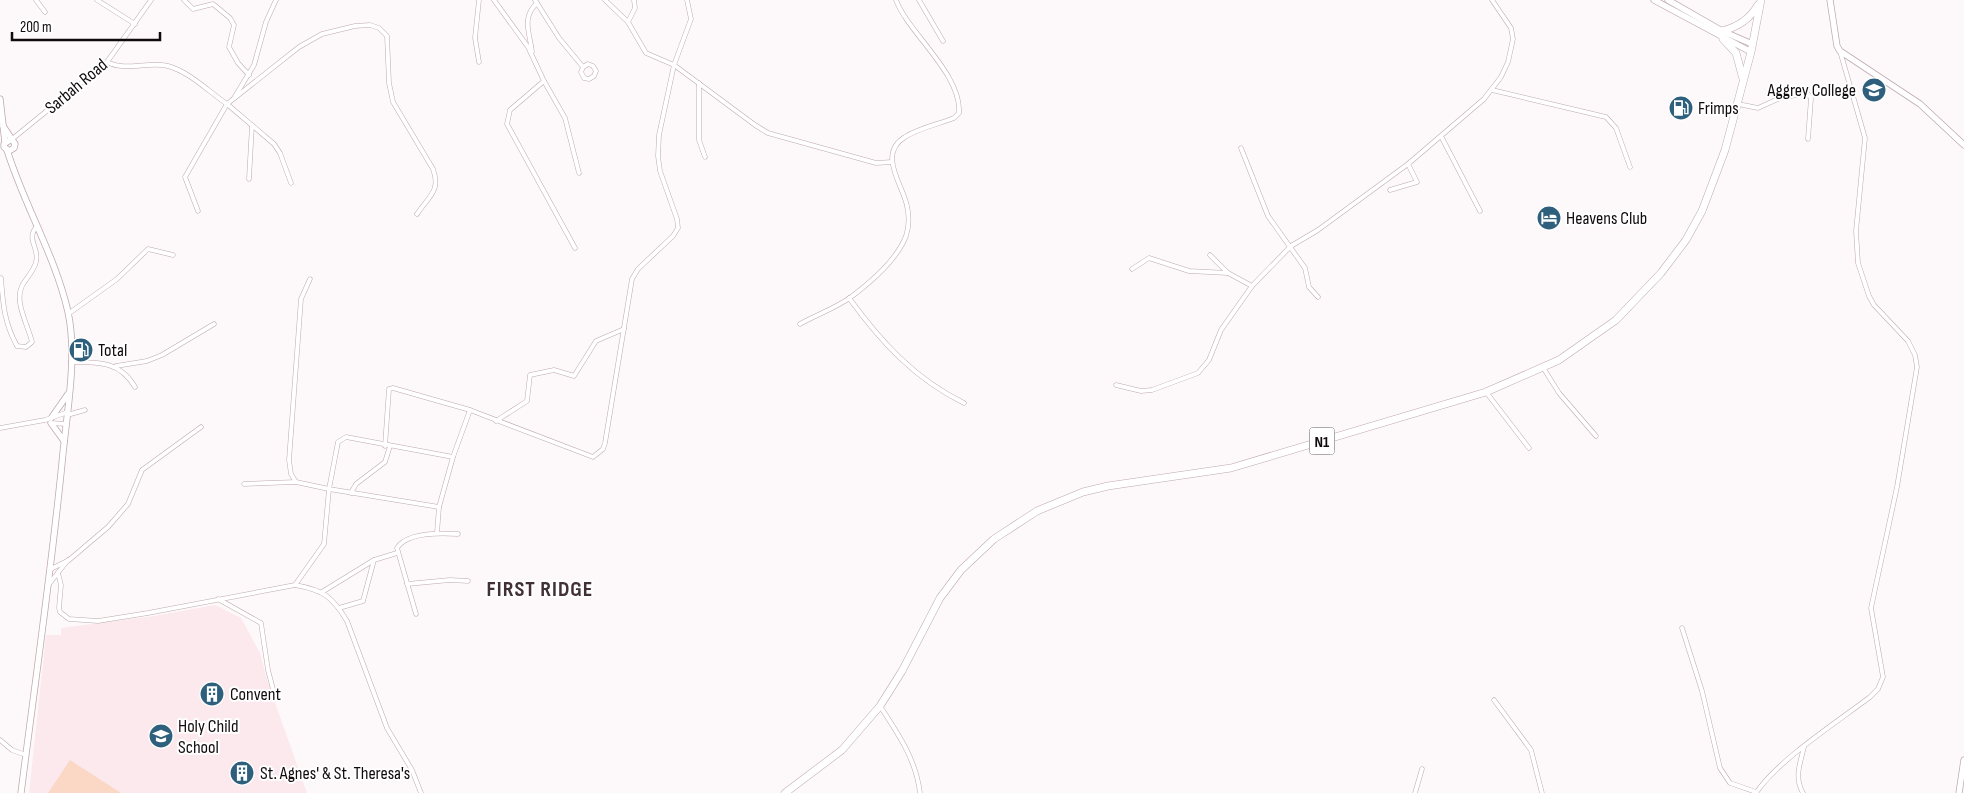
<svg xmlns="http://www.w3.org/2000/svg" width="1964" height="793" font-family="'Sofia Sans Condensed',sans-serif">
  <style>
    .built { fill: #fce9ee }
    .green { fill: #fbd7c5 }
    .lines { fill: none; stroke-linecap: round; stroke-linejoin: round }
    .street-casing { stroke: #bea9ae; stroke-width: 5 }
    .secondary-casing { stroke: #bea9ae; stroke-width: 7 }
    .highway-casing { stroke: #bea9ae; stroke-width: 8 }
    .street { stroke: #fff; stroke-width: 4 }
    .secondary { stroke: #fff; stroke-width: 5.5 }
    .highway { stroke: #fff; stroke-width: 7 }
    .labels { text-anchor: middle; stroke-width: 4; stroke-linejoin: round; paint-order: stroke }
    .shield { fill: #fff; stroke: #585455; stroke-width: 1 }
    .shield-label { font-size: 16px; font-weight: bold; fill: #110a0c }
    .street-label { font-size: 18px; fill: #110a0c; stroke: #fff }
    .poi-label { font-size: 18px; fill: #110a0c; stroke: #fff; text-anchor: start }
    .district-label { font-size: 22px; font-weight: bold; letter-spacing: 1px; fill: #413035; stroke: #fff }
  </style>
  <rect width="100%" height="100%" fill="#fdf8f9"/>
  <path class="built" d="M215 605 241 618 260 653 267 680 307 793H29L46 635H61V628L154 616Z"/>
  <path class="green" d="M70 760 121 793H48Z"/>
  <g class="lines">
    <defs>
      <g id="street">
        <path d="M36 0 45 12"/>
        <path d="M97 0 135 24"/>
        <path d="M184 0 193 9 213 4 230 18 234 25 229 47 238 63 249 75"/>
        <path d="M479 0 475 38 479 62"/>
        <path d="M494 0 528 47 544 81 510 110 507 124 575 248"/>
        <path d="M535 0 559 38 583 67 581 72 584 78 589 79 594 76 596 71 593 66 588 64 583 67"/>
        <path d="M605 0 628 22 646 53 674 65 755 125 768 133 876 163 892 162"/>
        <path d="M919 0 943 41"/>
        <path d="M628 22 635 8 634 0"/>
        <path d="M532 52C530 33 521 18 537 3"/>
        <path d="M107 62C126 72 148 61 168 66 190 72 209 92 227 104L185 177 198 211"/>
        <path d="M544 81 565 118 579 173"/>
        <path d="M699 83V140L705 157"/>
        <path d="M1492 90 1606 117 1616 128 1630 167"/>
        <path d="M234 98 254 65 266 22 276 0"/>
        <path d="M1738 104 1758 108 1780 98 1807 93 1811 98 1808 139"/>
        <path d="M1442 138 1480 211"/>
        <path d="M11 140 107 62 151 0"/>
        <path d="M1241 148 1268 216 1305 268 1309 287 1318 297"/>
        <path d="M249 179 252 125"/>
        <path d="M291 183 280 153 274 144 227 104 299 47 322 34 355 26 370 25 379 28 387 36 389 83 393 102 433 169C441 191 429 196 417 214"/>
        <path d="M1390 190 1417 182 1408 164"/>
        <path d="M1210 255 1228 273"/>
        <path d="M1132 269 1149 258 1189 271 1228 273 1252 286"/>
        <path d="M1 278C3 304 4 322 17 346L26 347 32 342C28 325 14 302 22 286 26 278 34 271 36 262 40 247 25 240 37 226"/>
        <path d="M849 298C881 342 915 379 964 403"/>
        <path d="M68 314 117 279 148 249 173 255"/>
        <path d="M800 324C816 315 836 308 851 297 871 282 897 260 906 236 909 227 909 215 907 206 903 185 877 154 905 137 919 128 939 124 954 118L959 113C962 74 908 33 896 0"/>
        <path d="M71 362C98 362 120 361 135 387"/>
        <path d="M116 366 147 361 162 355 214 324"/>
        <path d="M1544 369 1559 393 1596 436"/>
        <path d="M1116 385 1141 391 1152 390 1198 373 1209 360 1221 330 1252 286 1291 246 1318 230 1408 164 1484 99 1501 77 1508 62 1513 39 1511 28 1492 0"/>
        <path d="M1486 392 1529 448"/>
        <path d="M67 415 85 410"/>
        <path d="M496 421 527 401 530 375 554 370 574 376 596 341 624 329"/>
        <path d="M51 423 66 424"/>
        <path d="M0 428 45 420 68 412"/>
        <path d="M385 446 389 389 393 388 470 410"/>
        <path d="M296 482 291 474 289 460 301 299 310 279"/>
        <path d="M244 484 296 482 329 489 338 442 346 437 453 457"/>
        <path d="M351 493 356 484 385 462 390 446"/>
        <path d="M437 533 439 507"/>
        <path d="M51 569 69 560 108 527 128 504 142 470 201 427"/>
        <path d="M58 573 61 585 59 608 60 612 69 619 98 621 148 613 295 585 324 544 329 489 439 507 453 457 470 410 593 457 603 449 605 443 632 279 638 269 673 236 678 228 677 219 660 171 658 156 659 135 674 65 691 19 687 0"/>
        <path d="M49 584 68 560"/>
        <path d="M407 584 450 580 468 581"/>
        <path d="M295 585C323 590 332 596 347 621L387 728 412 770 421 793"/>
        <path d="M322 592 374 560 397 553"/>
        <path d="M218 599 261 623 268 670 275 697"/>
        <path d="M339 608 363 601 374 560"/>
        <path d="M416 614 397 548C407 532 442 533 458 534"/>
        <path d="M1682 628 1702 691 1720 768 1730 783 1756 792"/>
        <path d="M1494 700 1531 750 1542 793"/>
        <path d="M880 706C898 734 916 759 920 793"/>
        <path d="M0 740 12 750 26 755"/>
        <path d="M1415 793 1422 769"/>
        <path d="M1756 793C1778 760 1837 722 1870 697L1878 689 1883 677 1871 608 1897 487 1917 367 1915 355 1908 341 1874 305 1869 296 1858 263 1856 231 1865 138 1840 51"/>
        <path d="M1803 793C1794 777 1800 764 1804 747"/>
      </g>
      <g id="secondary">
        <path d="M1654 0 1751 52"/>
        <path d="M1668 0 1722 31 1752 44"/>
        <path d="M1830 0 1837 46 1840 51 1920 104 1964 145"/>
        <path d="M0 99 5 142"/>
        <path d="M3 126 15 144 14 148 9 151 4 147V144L10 140"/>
        <path d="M7 150C24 205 55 255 68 312 78 358 66 417 62 463 51 573 35 683 21 793"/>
        <path d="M52 417 68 394"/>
        <path d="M51 423 64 441"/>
        <path d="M1959 793 1964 760"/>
      </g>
      <g id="highway">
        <path d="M1722 31C1738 27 1750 19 1758 5"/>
        <path d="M1723 39 1736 53 1743 79"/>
        <path d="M785 793 842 750 880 706 902 671 940 598 961 570 994 539 1037 511 1083 492 1108 486 1231 468 1486 392 1559 360 1616 320 1661 273 1686 240 1702 211 1725 150 1751 52 1761 0"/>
      </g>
    </defs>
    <use href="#street" class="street-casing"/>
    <use href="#secondary" class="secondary-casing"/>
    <use href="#highway" class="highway-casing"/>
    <use href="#street" class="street"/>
    <use href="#secondary" class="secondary"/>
    <use href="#highway" class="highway"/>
  </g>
  <defs>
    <symbol id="school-disc" viewBox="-11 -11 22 22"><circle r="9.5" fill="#2e607d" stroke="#fff"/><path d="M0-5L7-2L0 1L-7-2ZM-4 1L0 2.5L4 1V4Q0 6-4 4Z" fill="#fff"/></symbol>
    <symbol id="fuel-disc" viewBox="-11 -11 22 22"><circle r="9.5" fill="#2e607d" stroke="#fff"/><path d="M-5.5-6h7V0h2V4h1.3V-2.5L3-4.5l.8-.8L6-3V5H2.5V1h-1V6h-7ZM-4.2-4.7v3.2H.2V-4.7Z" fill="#fff"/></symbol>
    <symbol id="hotel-disc" viewBox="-11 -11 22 22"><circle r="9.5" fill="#2e607d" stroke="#fff"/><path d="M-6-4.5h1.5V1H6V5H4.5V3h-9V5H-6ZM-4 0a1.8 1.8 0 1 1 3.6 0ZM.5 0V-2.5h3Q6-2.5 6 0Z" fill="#fff"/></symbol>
    <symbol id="building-disc" viewBox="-11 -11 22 22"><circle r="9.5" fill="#2e607d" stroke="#fff"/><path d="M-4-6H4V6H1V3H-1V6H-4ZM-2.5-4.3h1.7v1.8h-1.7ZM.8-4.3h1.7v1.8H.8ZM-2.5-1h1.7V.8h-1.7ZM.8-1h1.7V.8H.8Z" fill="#fff"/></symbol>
  </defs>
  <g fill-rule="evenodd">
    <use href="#school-disc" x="1860" y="76" width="28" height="28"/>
    <use href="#fuel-disc" x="1667" y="94" width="28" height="28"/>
    <use href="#hotel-disc" x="1535" y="204" width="28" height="28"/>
    <use href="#fuel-disc" x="67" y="336" width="28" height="28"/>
    <use href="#building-disc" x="198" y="680" width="28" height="28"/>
    <use href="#school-disc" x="147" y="722" width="28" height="28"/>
    <use href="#building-disc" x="228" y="759" width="28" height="28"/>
  </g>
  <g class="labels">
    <rect class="shield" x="1309.5" y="427.5" width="25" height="27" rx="4"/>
    <g class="shield-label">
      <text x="1322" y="447">N1</text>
    </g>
    <g class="street-label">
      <text transform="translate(76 86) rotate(-40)" y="6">Sarbah Road</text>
    </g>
    <g class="poi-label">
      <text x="1856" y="96" text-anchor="end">Aggrey College</text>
      <text x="1698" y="114">Frimps</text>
      <text x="1566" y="224">Heavens Club</text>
      <text x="98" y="356">Total</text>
      <text x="230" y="700">Convent</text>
      <text x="178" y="732">Holy Child<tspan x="178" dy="21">School</tspan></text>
      <text x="260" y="779">St. Agnes' &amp; St. Theresa's</text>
    </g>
    <g class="district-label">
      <text x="540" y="596">FIRST RIDGE</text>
    </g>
  </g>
  <path d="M12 32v8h148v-8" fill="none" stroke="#110a0c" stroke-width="2.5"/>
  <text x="20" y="32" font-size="15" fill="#110a0c" stroke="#ffffff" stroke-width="4" paint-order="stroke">200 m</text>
</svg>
